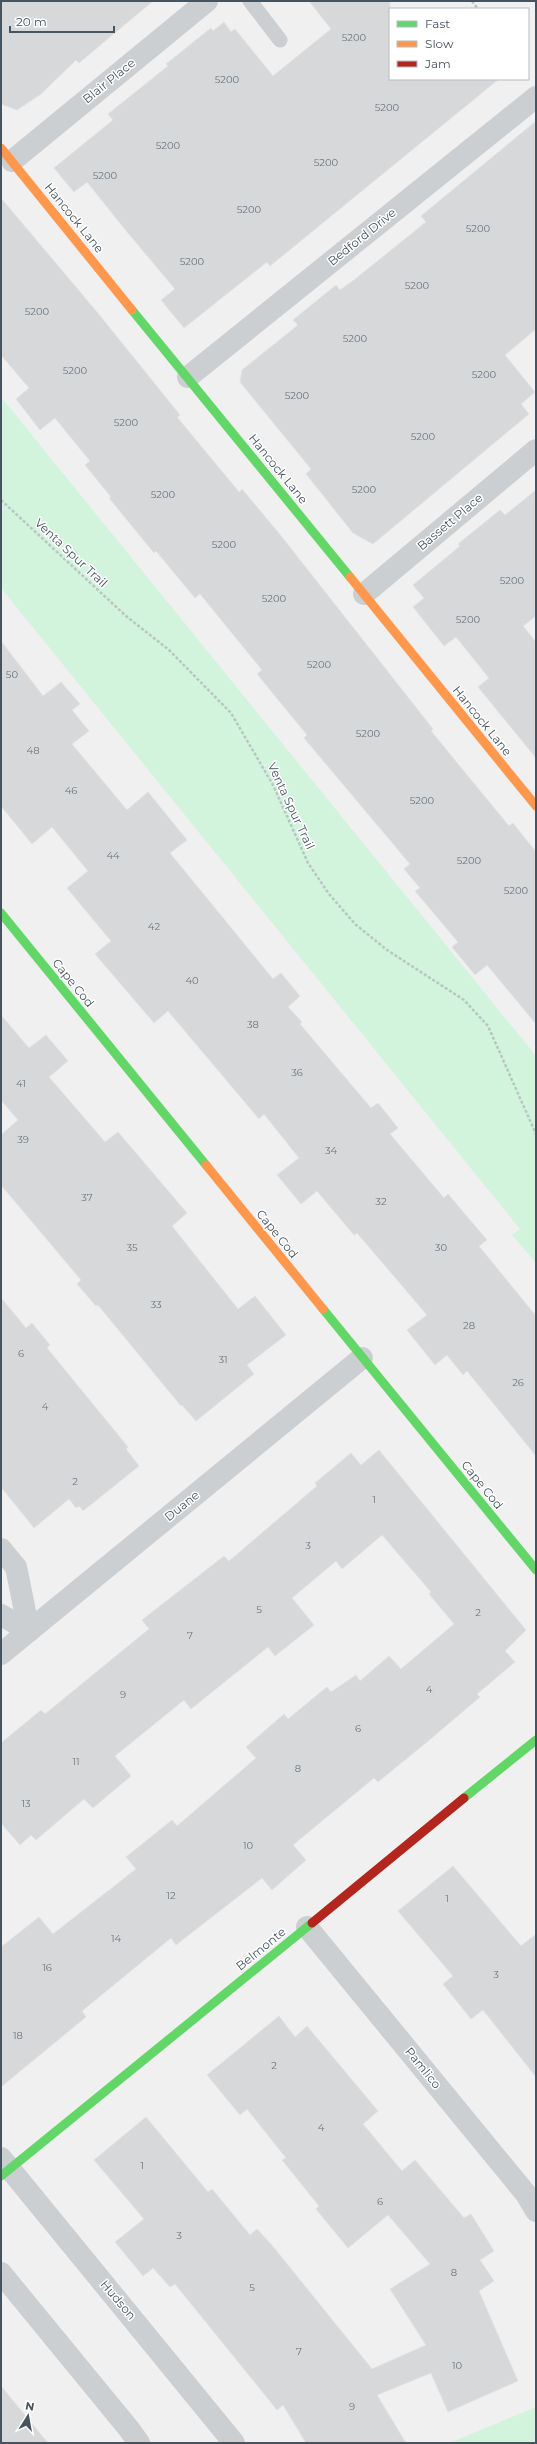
<svg xmlns="http://www.w3.org/2000/svg" width="537" height="2444" font-family="Montserrat,sans-serif">
  <style>
    .green { fill: #d2f3dc }
    .building { fill: #d7d8da; stroke: #e2e2e3 }
    .lines { fill: none; stroke-linecap: round; stroke-linejoin: round }
    .path { stroke: #b8c6c1; stroke-width: 2.5; stroke-dasharray: 3 2; stroke-linecap: butt }
    .lane { stroke: #cccfd1; stroke-width: 15 }
    .street { stroke: #cccfd1; stroke-width: 22 }
    .fast { stroke: #63d668; stroke-width: 9 }
    .slow { stroke: #ff974d; stroke-width: 9 }
    .jam { stroke: #b3261e; stroke-width: 9 }
    .labels { text-anchor: middle; stroke-width: 3; stroke-linejoin: round; paint-order: stroke }
    .number-label { font-size: 10px; fill: #6b767f }
    .street-label { font-size: 12px; fill: #45545f; stroke: #fff }
  </style>
  <rect width="100%" height="100%" fill="#f1f0f0"/>
  <g class="green">
    <path d="M1 397 536 1056V1263L512 1235 520 1229 1 588Z"/>
    <path d="M536 2407V2443H449Z"/>
  </g>
  <g class="building">
    <path d="M1 1H153L79 63 76 60 41 94 17 110 1 104Z"/>
    <path d="M309 1H390V79H499L270 266 267 262 184 328 161 300 175 289 128 233 87 182 74 192 54 168 113 120 108 114 168 66 166 64 211 28 213 31 224 22 231 32 235 29 273 76 331 29Z"/>
    <path d="M536 121V329L505 355 535 392 521 404 529 414 373 544 353 533 306 474 311 469 240 382 242 370 298 325 293 320 336 285 340 290 354 280 426 222 421 216Z"/>
    <path d="M1 198 97 312 180 415 177 417 239 492 242 489 278 532 433 729 431 731 509 826 513 823 536 852V1024L487 965 475 975 452 947 458 942 415 891 420 888 404 869 410 864 304 738 307 735 257 674 262 670 200 594 195 598 156 551 154 553 109 498 111 497 85 465 90 461 55 418 40 430 16 399 29 388 1 355Z"/>
    <path d="M536 490V616L523 626 536 642V758L478 687 489 678 456 637 444 646 413 607 424 598 413 585 460 546 458 544 500 510 505 515Z"/>
    <path d="M1 641 43 696 61 682 80 704 72 710 89 731 72 744 127 810 148 792 187 840 170 853 273 979 281 973 300 996 288 1007 302 1022 300 1024 371 1108 378 1103 398 1128 390 1134 444 1198 448 1194 487 1240 479 1246 536 1316V1456L467 1371 463 1375 447 1355 435 1365 407 1330 427 1315 357 1233 354 1235 317 1191 301 1204 277 1175 299 1158 264 1114 259 1119 168 1011 154 1023 95 954 111 941 67 888 88 871 52 827 32 844 1 806Z"/>
    <path d="M1 1015 29 1048 46 1035 68 1061 49 1077 105 1142 118 1132 187 1213 172 1226 238 1309 255 1296 286 1335 247 1365 254 1374 196 1421 182 1405 181 1406 98 1305 96 1306 77 1284 81 1280 1 1185V1135L18 1120 1 1100Z"/>
    <path d="M1 1298 26 1328 32 1323 50 1345 47 1348 128 1447 126 1449 139 1466 83 1511 79 1506 76 1508 69 1499 34 1528 1 1487Z"/>
    <path d="M379 1450 526 1630 505 1651 515 1662 477 1694 480 1697 427 1742 378 1782 374 1778 293 1845 306 1860 272 1890 262 1878 176 1945 171 1938 82 2011 86 2017 1 2087V1947L39 1917 53 1934 136 1869 126 1857 172 1820 177 1826 256 1758 246 1747 284 1714 288 1719 327 1687 331 1692 356 1675 360 1681 389 1656 401 1669 454 1624 429 1594 431 1592 382 1535 342 1569 336 1561 292 1598 314 1625 275 1656 268 1647 191 1709 184 1700 115 1756 131 1776 93 1808 84 1799 36 1840 31 1835 20 1845 1 1823V1743L41 1710 45 1714 149 1629 142 1620 224 1556 229 1561 317 1486 315 1483 351 1453 361 1465Z"/>
    <path d="M453 1866 521 1946 536 1934V2077L483 2010 471 2019 443 1984 453 1976 398 1911Z"/>
    <path d="M279 2016 295 2037 307 2026 378 2111 363 2124 402 2171 415 2160 464 2218 471 2214 494 2251 480 2260 494 2281 479 2291 518 2381 448 2412 431 2373 377 2395 406 2443H306L283 2405 277 2410 175 2284 170 2287 153 2268 143 2276 115 2242 144 2219 94 2160 146 2117 208 2192 212 2189 250 2235 257 2229 271 2244 372 2369 426 2345 390 2289 430 2264 388 2215 348 2248 316 2209 319 2206 282 2160 286 2158 247 2109 240 2115 207 2075Z"/>
    <path d="M1 2386 48 2443H1Z"/>
  </g>
  <g class="lines">
    <g class="path">
      <path d="M472 1 478 9"/>
      <path d="M1 500 126 616 169 650 231 713 273 785 308 863 329 894 355 924 387 950 464 1000 488 1026 536 1134"/>
    </g>
    <path class="lane" d="M250 1 280 40"/>
    <g class="street">
      <path d="M12 161 207 1"/>
      <path d="M188 377 536 97"/>
      <path d="M364 594 536 450"/>
      <path d="M1 1549 16 1567 29 1631"/>
      <path d="M1 1615 29 1631"/>
      <path d="M1 1654 362 1358"/>
      <path d="M307 1927 526 2194 536 2211"/>
      <path d="M1 2158 234 2443"/>
      <path d="M1 2273 129 2429 139 2443"/>
    </g>
    <g class="fast">
      <path d="M132 310 350 577"/>
      <path d="M1 913 206 1165"/>
      <path d="M323 1309 536 1570"/>
      <path d="M464 1798 536 1740"/>
      <path d="M1 2176 312 1923"/>
    </g>
    <g class="slow">
      <path d="M1 148 132 310"/>
      <path d="M350 577 536 806"/>
      <path d="M206 1165 323 1309"/>
    </g>
    <path class="jam" d="M312 1923 464 1798"/>
  </g>
  <g class="labels">
    <g class="number-label">
      <text x="354" y="41">5200</text>
      <text x="227" y="83">5200</text>
      <text x="387" y="111">5200</text>
      <text x="168" y="149">5200</text>
      <text x="326" y="166">5200</text>
      <text x="105" y="179">5200</text>
      <text x="249" y="213">5200</text>
      <text x="478" y="232">5200</text>
      <text x="192" y="265">5200</text>
      <text x="417" y="289">5200</text>
      <text x="37" y="315">5200</text>
      <text x="355" y="342">5200</text>
      <text x="75" y="374">5200</text>
      <text x="484" y="378">5200</text>
      <text x="297" y="399">5200</text>
      <text x="126" y="426">5200</text>
      <text x="423" y="440">5200</text>
      <text x="364" y="493">5200</text>
      <text x="163" y="498">5200</text>
      <text x="224" y="548">5200</text>
      <text x="512" y="584">5200</text>
      <text x="274" y="602">5200</text>
      <text x="468" y="623">5200</text>
      <text x="319" y="668">5200</text>
      <text x="12" y="678">50</text>
      <text x="368" y="737">5200</text>
      <text x="33" y="754">48</text>
      <text x="71" y="794">46</text>
      <text x="422" y="804">5200</text>
      <text x="113" y="859">44</text>
      <text x="469" y="864">5200</text>
      <text x="516" y="894">5200</text>
      <text x="154" y="930">42</text>
      <text x="192" y="984">40</text>
      <text x="253" y="1028">38</text>
      <text x="297" y="1076">36</text>
      <text x="21" y="1087">41</text>
      <text x="23" y="1143">39</text>
      <text x="331" y="1154">34</text>
      <text x="87" y="1201">37</text>
      <text x="381" y="1205">32</text>
      <text x="132" y="1251">35</text>
      <text x="441" y="1251">30</text>
      <text x="156" y="1308">33</text>
      <text x="469" y="1329">28</text>
      <text x="21" y="1357">6</text>
      <text x="223" y="1363">31</text>
      <text x="518" y="1386">26</text>
      <text x="45" y="1410">4</text>
      <text x="75" y="1485">2</text>
      <text x="374" y="1503">1</text>
      <text x="308" y="1549">3</text>
      <text x="259" y="1613">5</text>
      <text x="478" y="1616">2</text>
      <text x="190" y="1639">7</text>
      <text x="429" y="1693">4</text>
      <text x="123" y="1698">9</text>
      <text x="358" y="1732">6</text>
      <text x="76" y="1765">11</text>
      <text x="298" y="1772">8</text>
      <text x="26" y="1807">13</text>
      <text x="248" y="1849">10</text>
      <text x="171" y="1899">12</text>
      <text x="447" y="1902">1</text>
      <text x="116" y="1942">14</text>
      <text x="47" y="1971">16</text>
      <text x="496" y="1978">3</text>
      <text x="18" y="2039">18</text>
      <text x="274" y="2069">2</text>
      <text x="321" y="2131">4</text>
      <text x="142" y="2169">1</text>
      <text x="380" y="2205">6</text>
      <text x="179" y="2239">3</text>
      <text x="454" y="2276">8</text>
      <text x="252" y="2291">5</text>
      <text x="299" y="2355">7</text>
      <text x="457" y="2369">10</text>
      <text x="352" y="2410">9</text>
    </g>
    <g class="street-label">
      <text transform="translate(109 81) rotate(-39)" y="4">Blair Place</text>
      <text transform="translate(74 218) rotate(51)" y="4">Hancock Lane</text>
      <text transform="translate(362 237) rotate(-39)" y="4">Bedford Drive</text>
      <text transform="translate(278 469) rotate(51)" y="4">Hancock Lane</text>
      <text transform="translate(450 522) rotate(-40)" y="4">Bassett Place</text>
      <text transform="translate(71 553) rotate(43)" y="4">Venta Spur Trail</text>
      <text transform="translate(482 721) rotate(51)" y="4">Hancock Lane</text>
      <text transform="translate(291 806) rotate(65)" y="4">Venta Spur Trail</text>
      <text transform="translate(73 983) rotate(51)" y="4">Cape Cod</text>
      <text transform="translate(277 1234) rotate(51)" y="4">Cape Cod</text>
      <text transform="translate(482 1485) rotate(51)" y="4">Cape Cod</text>
      <text transform="translate(182 1506) rotate(-39)" y="4">Duane</text>
      <text transform="translate(261 1949) rotate(-39)" y="4">Belmonte</text>
      <text transform="translate(423 2068) rotate(51)" y="4">Pamlico</text>
      <text transform="translate(118 2300) rotate(50)" y="4">Hudson</text>
    </g>
  </g>
  <rect width="537" height="2444" fill="none" stroke="#45545f" stroke-width="4"/>
  <rect x="389" y="8" width="140" height="72" fill="#ffffff" stroke="#b5bbbf"/>
  <rect x="397" y="21" width="20" height="6" fill="#63d668" stroke="#b5bbbf"/>
  <text x="425" y="28" font-size="12" fill="#45545f">Fast</text>
  <rect x="397" y="41" width="20" height="6" fill="#ff974d" stroke="#b5bbbf"/>
  <text x="425" y="48" font-size="12" fill="#45545f">Slow</text>
  <rect x="397" y="61" width="20" height="6" fill="#b3261e" stroke="#b5bbbf"/>
  <text x="425" y="68" font-size="12" fill="#45545f">Jam</text>
  <g transform="translate(28 2416) rotate(11)" stroke="#ffffff" stroke-width="3" paint-order="stroke">
  <path d="M0-3L7 15L0 10L-7 15Z" fill="#45545f"/>
  <text y="-6" font-size="11" font-weight="bold" text-anchor="middle" fill="#45545f">N</text>
  </g>
  <path d="M10 26v6h104v-6" fill="none" stroke="#45545f" stroke-width="2"/>
  <text x="16" y="26" font-size="12" fill="#45545f" stroke="#ffffff" stroke-width="3" paint-order="stroke">20 m</text>
</svg>
